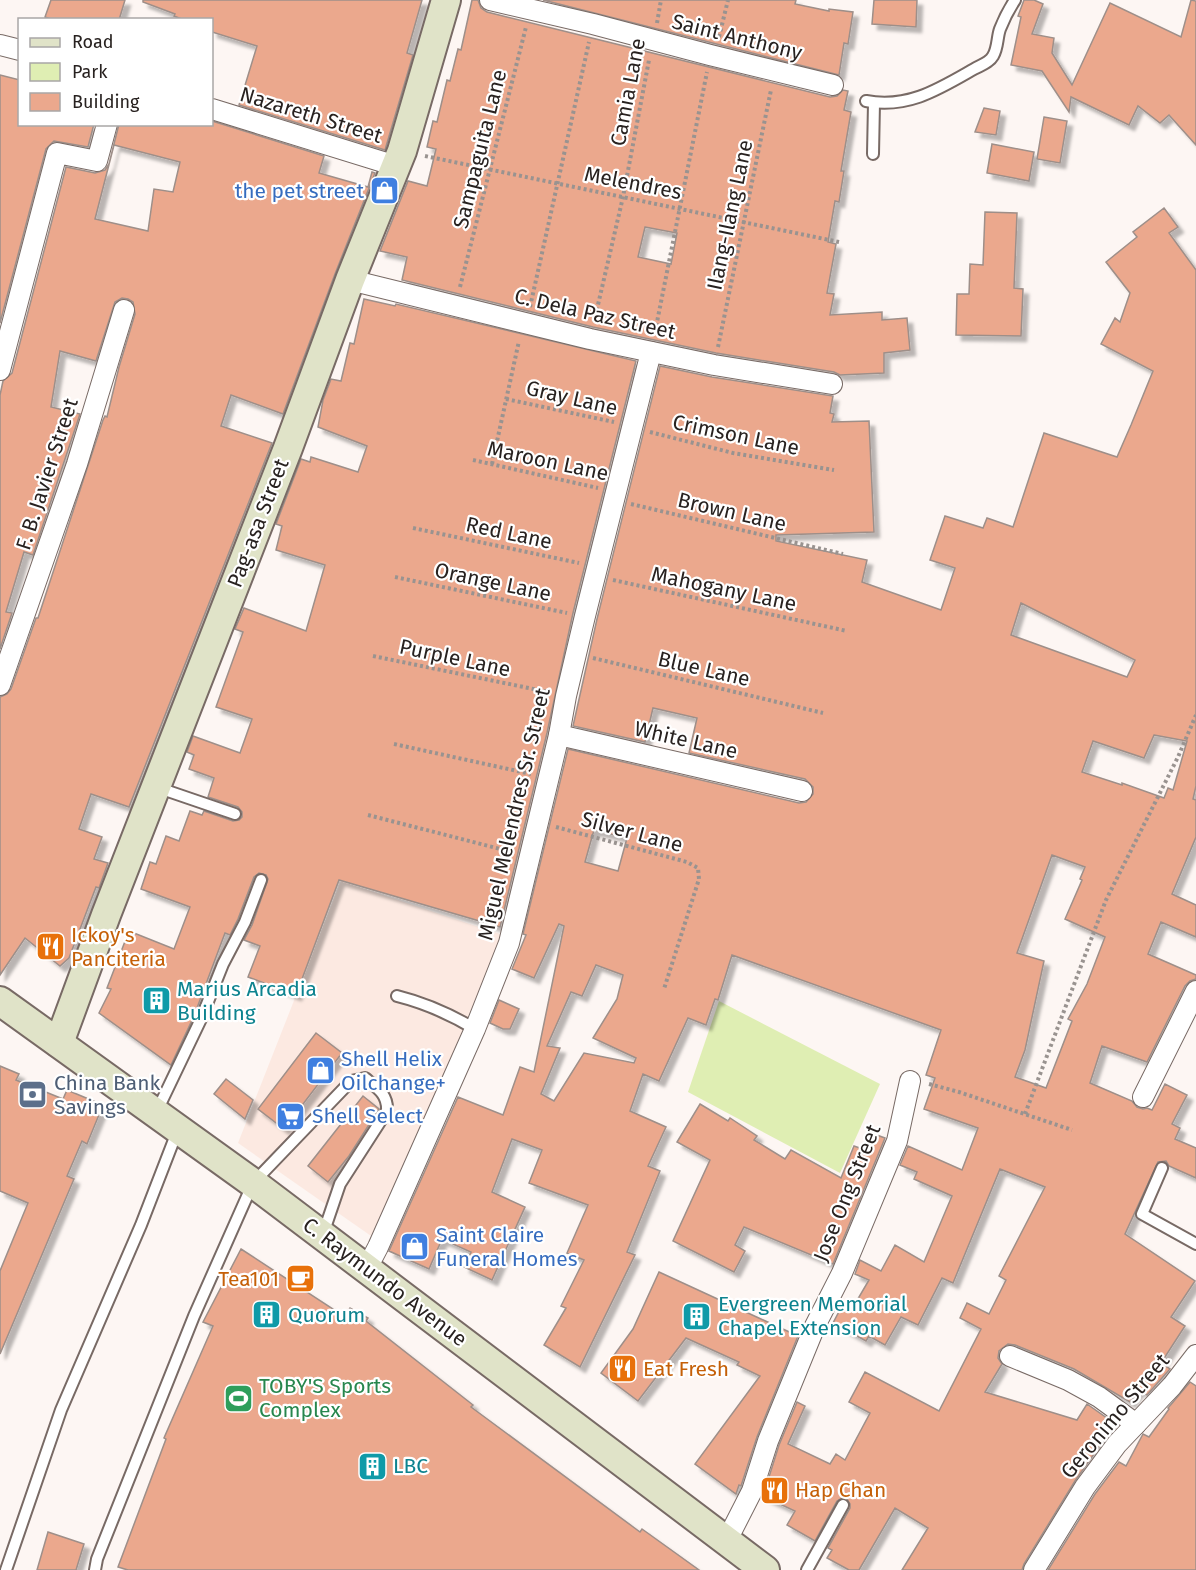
<svg xmlns="http://www.w3.org/2000/svg" width="1196" height="1570" font-family="'Fira Sans',sans-serif">
  <style>
    .built { fill: #fce9e1 }
    .green { fill: #dfeeb3 }
    .building { fill: #eba88d; stroke: #9e8f89; stroke-width: 1.5; fill-rule: evenodd; filter: url(#shadow) }
    .lines { fill: none; stroke-linecap: round; stroke-linejoin: round }
    .lane-casing { stroke: #786a65; stroke-width: 14 }
    .street-casing { stroke: #786a65; stroke-width: 22 }
    .secondary-casing { stroke: #786a65; stroke-width: 32 }
    .path { stroke: #999390; stroke-width: 4; stroke-dasharray: 3 3; stroke-linecap: butt }
    .lane { stroke: #fff; stroke-width: 10 }
    .street { stroke: #fff; stroke-width: 20 }
    .secondary { stroke: #e0e3c8; stroke-width: 28 }
    .labels { text-anchor: middle; stroke-width: 4.5; stroke-linejoin: round; paint-order: stroke }
    .street-label { font-size: 21px; fill: #282220; stroke: #fff }
    .shop-label { font-size: 21px; fill: #366cbe; stroke: #fff; text-anchor: start }
    .food-label { font-size: 21px; fill: #c56008; stroke: #fff; text-anchor: start }
    .culture-label { font-size: 21px; fill: #0d838f; stroke: #fff; text-anchor: start }
    .service-label { font-size: 21px; fill: #4e5e75; stroke: #fff; text-anchor: start }
    .leisure-label { font-size: 21px; fill: #27864d; stroke: #fff; text-anchor: start }
  </style>
  <defs>
    <filter id="shadow"><feDropShadow dx="5.5" dy="5.5" stdDeviation="1.5" flood-color="#0004"/></filter>
  </defs>
  <rect width="100%" height="100%" fill="#fdf6f3"/>
  <path class="built" d="M341 881 503 935 374 1238 238 1143Z"/>
  <path class="green" d="M719 1001 880 1084 840 1173 688 1092Z"/>
  <g class="building">
    <path d="M51 0H125L119 20H54L45 17Z"/>
    <path d="M143 0H422L407 53 413 55 385 150 239 105 257 46 212 32V20H184L174 16 175 14 143 2Z"/>
    <path d="M472 0H478L481 8 487 12 830 97 837 96 843 90 848 91 844 110 851 112 841 171H844L839 202 835 201 828 242 836 244 827 293 834 294 830 315 882 312V320L907 318 910 350 884 353V373L840 375 834 372 716 353 593 327 402 280 407 257 380 251 408 181 427 186 436 149 427 147 433 121 437 122 447 80 450 81 458 49 461 50ZM645 227 677 233 671 264 638 257Z"/>
    <path d="M543 0H796L795 4 829 11V9L853 12 848 44 844 43 839 75Z"/>
    <path d="M874 0H917L916 27 872 24Z"/>
    <path d="M1024 0H1034L1043 4 1032 34 1054 38 1052 53 1072 85 1110 3 1181 37 1191 0 1196 1V145L1169 115 1160 123 1138 106 1129 125 1071 97 1069 112 1042 71 1011 65 1021 17 1018 16Z"/>
    <path d="M0 75 20 80V124H94L88 147 54 141 46 149 0 323Z"/>
    <path d="M984 108 1000 111 996 135 975 132Z"/>
    <path d="M1044 117 1067 121 1060 163 1037 159Z"/>
    <path d="M212 121 324 156 319 173 368 187 372 172 375 173 335 274 283 414 231 395 221 426 272 443 129 807 91 794 79 829 102 837 94 859 108 863 99 888 96 887 69 958 60 966 25 938 0 975V697L7 694 11 689 36 618H38L103 420 105 416 107 417 119 367 135 314 133 302 128 299 122 298 115 302 96 361 60 351 51 407 80 414 33 555 24 552 6 612 12 613 0 649V395L3 381 12 373 66 167 95 173 105 170 109 164 119 124H212ZM114 145 180 162 173 192 154 189 148 231 95 219Z"/>
    <path d="M992 144 1034 152 1029 181 987 173Z"/>
    <path d="M1164 208 1178 227 1169 233 1196 270V786L1193 799 1196 800V837L1172 894 1196 905V937L1161 922 1148 954 1196 975V979L1190 981 1185 986 1147 1062 1102 1046 1090 1083 1132 1101 1137 1107 1143 1109 1147 1108 1152 1110 1165 1084 1187 1095 1172 1124 1180 1128 1175 1139 1196 1148V1178L1169 1166 1166 1161 1158 1162 1125 1234 1195 1281 1171 1317 1185 1326 1161 1363 1170 1369 1147 1395 1139 1389 1130 1402 1074 1369 1015 1345 1008 1344 999 1351 998 1358 1002 1364 985 1392 1077 1420 1087 1404 1111 1421 1097 1441 1101 1444 1075 1481 1024 1564 1022 1570H902L928 1528 895 1508 859 1570H849L827 1558 832 1550 828 1548 850 1508V1504L847 1499 842 1498 837 1501 815 1541 787 1525 795 1511 763 1496 779 1445 797 1402 805 1406 788 1444 830 1464 836 1454 845 1460 870 1413 849 1402 865 1372 939 1411 981 1329 960 1318 967 1303 989 1314 1006 1280 999 1276 1045 1187 1000 1169 953 1283 942 1278 918 1325 901 1317 885 1345 869 1336 866 1341 833 1323 843 1304 852 1309 869 1280 855 1274 860 1260 881 1271 895 1245 924 1262 952 1196 914 1179 917 1172 900 1165 908 1146 962 1170 978 1128 924 1109 935 1078 926 1075 941 1030 732 955 718 1000 715 999 706 1025 688 1018 659 1081 643 1074 630 1111 666 1127 648 1166 660 1171 627 1252 635 1255 580 1367 544 1345 566 1308 561 1306 584 1260 567 1253 588 1205 529 1183 542 1150 512 1139 492 1192 525 1207 492 1280 464 1267 471 1252 442 1239 429 1269 389 1251 458 1097 503 1115 520 1067 534 1072 564 926 559 924 534 978 512 969 526 935 523 934 568 749 799 803 806 802 813 794V787L805 779 689 753 697 718 653 708 645 742 573 726 597 619 660 366 712 377 833 396 830 413 834 414 832 422 869 421 874 532 776 535V541L867 560 862 582 941 610 955 568 930 560 945 516 983 528 987 518 1013 527 1044 433 1117 457 1131 425 1153 371 1101 344 1115 318 1120 322 1130 293 1106 262 1137 237 1133 232ZM1021 603 1135 660 1127 677 1011 635ZM1154 735 1187 741 1173 790 1168 788 1164 798 1122 783V785L1082 772 1093 741 1144 758ZM594 830 627 838 618 871 585 862ZM1052 855 1085 867 1080 879 1082 880 1065 919 1105 937 1087 984 1068 1019 1072 1021 1046 1088 1015 1077 1025 1050 1044 961 1017 953ZM596 965 623 975 617 999 593 1038 636 1058 634 1063 584 1053 554 1101 541 1094 560 1048 547 1046 571 992 582 996Z"/>
    <path d="M985 212 1017 213 1014 288 1023 289 1021 336 956 335 957 294H969L970 264 983 265Z"/>
    <path d="M364 299 395 306 396 304 636 361 573 613 547 733 500 927 339 880 296 995 248 977 260 946 244 940 252 925 268 879 266 875 259 873 254 877 238 919 230 935 225 933 194 1016 171 1065 99 1013 111 989 107 988 129 931 174 949 190 907 141 889 150 862 156 864 166 836 179 841 190 811 202 815 204 811 233 821 239 820 242 817V812L238 807 208 797 214 778 189 769 194 755 187 752 193 736 240 753 252 719 216 707 243 632 235 629 244 608 306 631 325 565 276 550 282 526 276 524 301 459 310 462 311 457 358 472 367 446 318 427 323 400 331 379 341 381 350 343 354 344Z"/>
    <path d="M499 1000 519 1009 510 1029H503L490 1023Z"/>
    <path d="M316 1033 342 1053 284 1129 258 1109Z"/>
    <path d="M0 1066 19 1074 16 1080 63 1099 67 1090 103 1105 87 1144 82 1141 67 1176 74 1179 0 1354V1271L28 1203 0 1191Z"/>
    <path d="M226 1079 253 1100 245 1119 214 1094Z"/>
    <path d="M363 1096 379 1109 349 1156 328 1182 308 1166Z"/>
    <path d="M700 1104 728 1121 730 1118 757 1136 754 1140 785 1159 791 1150 841 1178 854 1146 868 1151 874 1134 885 1138 833 1264 744 1227 735 1245 745 1251 734 1272 673 1241 710 1160 677 1142Z"/>
    <path d="M241 1249 345 1317 350 1308 368 1318 366 1321 473 1405 471 1407 640 1532 642 1529 699 1570H128L118 1567 166 1439 164 1438 213 1326 203 1322Z"/>
    <path d="M659 1272 798 1336 757 1437 741 1486 739 1485 736 1494 695 1464 760 1376 737 1365 739 1362 686 1338 638 1401 601 1373 633 1329Z"/>
    <path d="M1190 1382 1196 1386V1570H1048L1095 1494 1119 1462 1126 1466 1143 1434 1149 1437 1169 1409 1168 1408Z"/>
    <path d="M48 1532 84 1544 76 1570H37Z"/>
  </g>
  <g class="lines">
    <defs>
      <g id="lane">
        <path d="M866 101C908 109 939 89 974 69 981 65 989 63 993 56 998 48 997 37 1000 29 1004 19 1009 9 1015 0"/>
        <path d="M873 154 874 103"/>
        <path d="M156 787 235 814"/>
        <path d="M397 996C425 1003 450 1014 475 1029"/>
        <path d="M156 1113 201 1019 223 964 245 922 261 880"/>
        <path d="M1162 1168 1142 1214 1196 1244"/>
        <path d="M6 1570 61 1410 141 1225 177 1132"/>
        <path d="M95 1570 97 1559 194 1316 253 1183 351 1081 365 1078C377 1088 388 1094 387 1111L340 1184 323 1234"/>
        <path d="M807 1570 843 1505"/>
      </g>
      <g id="street">
        <path d="M490 0 593 24 710 55 833 85"/>
        <path d="M0 45 20 50"/>
        <path d="M212 109 396 166"/>
        <path d="M350 280 590 339 714 365 832 384"/>
        <path d="M0 370 57 153 97 161 107 124"/>
        <path d="M0 685 77 464 124 310"/>
        <path d="M559 735 802 791"/>
        <path d="M1143 1097 1196 991"/>
        <path d="M367 1268 378 1247 475 1029 509 943 559 735 566 696 585 616 651 352"/>
        <path d="M1010 1356 1068 1380 1099 1397 1136 1424"/>
        <path d="M726 1542 752 1491 768 1441 815 1326 842 1273 897 1141 910 1081"/>
        <path d="M1034 1570 1085 1487 1117 1444 1172 1386 1196 1355"/>
      </g>
      <g id="secondary">
        <path d="M0 1001 253 1183 765 1570"/>
        <path d="M59 1043 106 915 288 448 350 280 402 151 446 0"/>
      </g>
    </defs>
    <use href="#lane" class="lane-casing"/>
    <use href="#street" class="street-casing"/>
    <use href="#secondary" class="secondary-casing"/>
    <g class="path">
      <path d="M657 23 661 0"/>
      <path d="M719 37 728 0"/>
      <path d="M425 156 839 242"/>
      <path d="M460 287 526 27"/>
      <path d="M530 307 589 42"/>
      <path d="M594 322 623 197 649 60"/>
      <path d="M655 332 707 72"/>
      <path d="M718 347 771 90"/>
      <path d="M506 399 614 422"/>
      <path d="M650 432 733 453 834 470"/>
      <path d="M473 460 598 488"/>
      <path d="M492 464 519 341"/>
      <path d="M631 504 843 554"/>
      <path d="M413 528 579 563"/>
      <path d="M395 577 567 613"/>
      <path d="M613 580 847 631"/>
      <path d="M373 656 548 692"/>
      <path d="M593 658 823 713"/>
      <path d="M394 744 531 774"/>
      <path d="M368 815 512 852"/>
      <path d="M556 827 687 862 698 868 699 879 664 989"/>
      <path d="M929 1084 959 1092 1072 1130"/>
      <path d="M1025 1114 1106 900 1178 757 1196 715"/>
    </g>
    <use href="#lane" class="lane"/>
    <use href="#street" class="street"/>
    <use href="#secondary" class="secondary"/>
  </g>
  <defs>
    <symbol id="shop-square" viewBox="-11 -11 22 22"><rect x="-9" y="-9" width="18" height="18" rx="4" fill="#3f7fe0" stroke="#fff"/><path d="M-5-2.5h2.3a2.7 3.5 0 0 1 5.4 0H5L5.5 6h-11ZM-1.5-2.5h3a1.5 2.3 0 0 0-3 0Z" fill="#fff"/></symbol>
    <symbol id="restaurant-square" viewBox="-11 -11 22 22"><rect x="-9" y="-9" width="18" height="18" rx="4" fill="#e8710a" stroke="#fff"/><path d="M-5-6h1v4h1v-4h1v4h1v-4h1v5L-1.5 .5V6h-2V.5L-5-1ZM5-6V6H3V1.5H1.5Q1.5-4 5-6Z" fill="#fff"/></symbol>
    <symbol id="building-square" viewBox="-11 -11 22 22"><rect x="-9" y="-9" width="18" height="18" rx="4" fill="#0f9aa8" stroke="#fff"/><path d="M-4-6H4V6H1V3H-1V6H-4ZM-2.5-4.3h1.7v1.8h-1.7ZM.8-4.3h1.7v1.8H.8ZM-2.5-1h1.7V.8h-1.7ZM.8-1h1.7V.8H.8Z" fill="#fff"/></symbol>
    <symbol id="bank-square" viewBox="-11 -11 22 22"><rect x="-9" y="-9" width="18" height="18" rx="4" fill="#5c6f8a" stroke="#fff"/><path d="M-6-4H6V4H-6ZM0-2.3a2.3 2.3 0 1 0 0 4.6a2.3 2.3 0 1 0 0-4.6Z" fill="#fff"/></symbol>
    <symbol id="supermarket-square" viewBox="-11 -11 22 22"><rect x="-9" y="-9" width="18" height="18" rx="4" fill="#3f7fe0" stroke="#fff"/><path d="M-6-5.5h2.5l.6 2H6L4.5 2H-2.5L-4.4-4H-6ZM-1.5 3.2a1.3 1.3 0 1 0 .1 0ZM3 3.2a1.3 1.3 0 1 0 .1 0Z" fill="#fff"/></symbol>
    <symbol id="cafe-square" viewBox="-11 -11 22 22"><rect x="-9" y="-9" width="18" height="18" rx="4" fill="#e8710a" stroke="#fff"/><path d="M-5.5-4.5H6V0H3Q3 3.5 0 3.5H-2.5Q-5.5 3.5-5.5 0ZM3-3.2v2h1.7v-2ZM-6 4.5H4V6H-6Z" fill="#fff"/></symbol>
    <symbol id="stadium-square" viewBox="-11 -11 22 22"><rect x="-9" y="-9" width="18" height="18" rx="4" fill="#2e9e5b" stroke="#fff"/><path d="M0-5a6.5 5 0 1 0 0 10a6.5 5 0 1 0 0-10ZM-3.5-1.8h7v3.6h-7Z" fill="#fff"/></symbol>
  </defs>
  <g fill-rule="evenodd">
    <use href="#shop-square" x="368" y="174" width="33" height="33"/>
    <use href="#restaurant-square" x="34" y="930" width="33" height="33"/>
    <use href="#building-square" x="140" y="984" width="33" height="33"/>
    <use href="#shop-square" x="304" y="1054" width="33" height="33"/>
    <use href="#bank-square" x="16" y="1078" width="33" height="33"/>
    <use href="#supermarket-square" x="274" y="1100" width="33" height="33"/>
    <use href="#shop-square" x="398" y="1230" width="33" height="33"/>
    <use href="#cafe-square" x="284" y="1262" width="33" height="33"/>
    <use href="#building-square" x="250" y="1298" width="33" height="33"/>
    <use href="#building-square" x="680" y="1300" width="33" height="33"/>
    <use href="#restaurant-square" x="606" y="1352" width="33" height="33"/>
    <use href="#stadium-square" x="222" y="1382" width="33" height="33"/>
    <use href="#building-square" x="356" y="1450" width="33" height="33"/>
    <use href="#restaurant-square" x="758" y="1474" width="33" height="33"/>
  </g>
  <g class="labels">
    <g class="street-label">
      <text transform="translate(737 37) rotate(14)" y="7">Saint Anthony</text>
      <text transform="translate(628 92) rotate(-79)" y="7">Camia Lane</text>
      <text transform="translate(311 115) rotate(17)" y="7">Nazareth Street</text>
      <text transform="translate(480 149) rotate(-76)" y="7">Sampaguita Lane</text>
      <text transform="translate(633 183) rotate(11)" y="7">Melendres</text>
      <text transform="translate(730 215) rotate(-78)" y="7">Ilang-Ilang Lane</text>
      <text transform="translate(595 314) rotate(13)" y="7">C. Dela Paz Street</text>
      <text transform="translate(572 398) rotate(13)" y="7">Gray Lane</text>
      <text transform="translate(736 435) rotate(12)" y="7">Crimson Lane</text>
      <text transform="translate(548 461) rotate(12)" y="7">Maroon Lane</text>
      <text transform="translate(47 474) rotate(-72)" y="7">F. B. Javier Street</text>
      <text transform="translate(732 512) rotate(13)" y="7">Brown Lane</text>
      <text transform="translate(258 523) rotate(-69)" y="7">Pag-asa Street</text>
      <text transform="translate(509 533) rotate(12)" y="7">Red Lane</text>
      <text transform="translate(493 582) rotate(12)" y="7">Orange Lane</text>
      <text transform="translate(724 589) rotate(12)" y="7">Mahogany Lane</text>
      <text transform="translate(455 658) rotate(12)" y="7">Purple Lane</text>
      <text transform="translate(704 669) rotate(13)" y="7">Blue Lane</text>
      <text transform="translate(686 740) rotate(13)" y="7">White Lane</text>
      <text transform="translate(514 814) rotate(-77)" y="7">Miguel Melendres Sr. Street</text>
      <text transform="translate(632 832) rotate(15)" y="7">Silver Lane</text>
      <text transform="translate(847 1193) rotate(-68)" y="7">Jose Ong Street</text>
      <text transform="translate(385 1282) rotate(37)" y="7">C. Raymundo Avenue</text>
      <text transform="translate(1115 1416) rotate(-50)" y="7">Geronimo Street</text>
    </g>
    <g class="shop-label">
      <text x="364" y="198" text-anchor="end">the pet street</text>
      <text x="341" y="1066">Shell Helix<tspan x="341" dy="24">Oilchange+</tspan></text>
      <text x="312" y="1123">Shell Select</text>
      <text x="436" y="1242">Saint Claire<tspan x="436" dy="24">Funeral Homes</tspan></text>
    </g>
    <g class="food-label">
      <text x="71" y="942">Ickoy's<tspan x="71" dy="24">Panciteria</tspan></text>
      <text x="279" y="1286" text-anchor="end">Tea101</text>
      <text x="643" y="1376">Eat Fresh</text>
      <text x="795" y="1497">Hap Chan</text>
    </g>
    <g class="culture-label">
      <text x="177" y="996">Marius Arcadia<tspan x="177" dy="24">Building</tspan></text>
      <text x="718" y="1311">Evergreen Memorial<tspan x="718" dy="24">Chapel Extension</tspan></text>
      <text x="288" y="1322">Quorum</text>
      <text x="393" y="1473">LBC</text>
    </g>
    <g class="service-label">
      <text x="54" y="1090">China Bank<tspan x="54" dy="24">Savings</tspan></text>
    </g>
    <g class="leisure-label">
      <text x="259" y="1393">TOBY'S Sports<tspan x="259" dy="24">Complex</tspan></text>
    </g>
  </g>
  <rect x="18" y="18" width="195" height="108" fill="#ffffff" stroke="#a9a7a6" stroke-width="1.5"/>
  <rect x="30" y="38" width="30" height="9" fill="#e0e3c8" stroke="#a9a7a6" stroke-width="1.5"/>
  <text x="72" y="48" font-size="18" fill="#282220">Road</text>
  <rect x="30" y="63" width="30" height="18" fill="#dfeeb3" stroke="#a9a7a6" stroke-width="1.5"/>
  <text x="72" y="78" font-size="18" fill="#282220">Park</text>
  <rect x="30" y="93" width="30" height="18" fill="#eba88d" stroke="#a9a7a6" stroke-width="1.5"/>
  <text x="72" y="108" font-size="18" fill="#282220">Building</text>
</svg>
